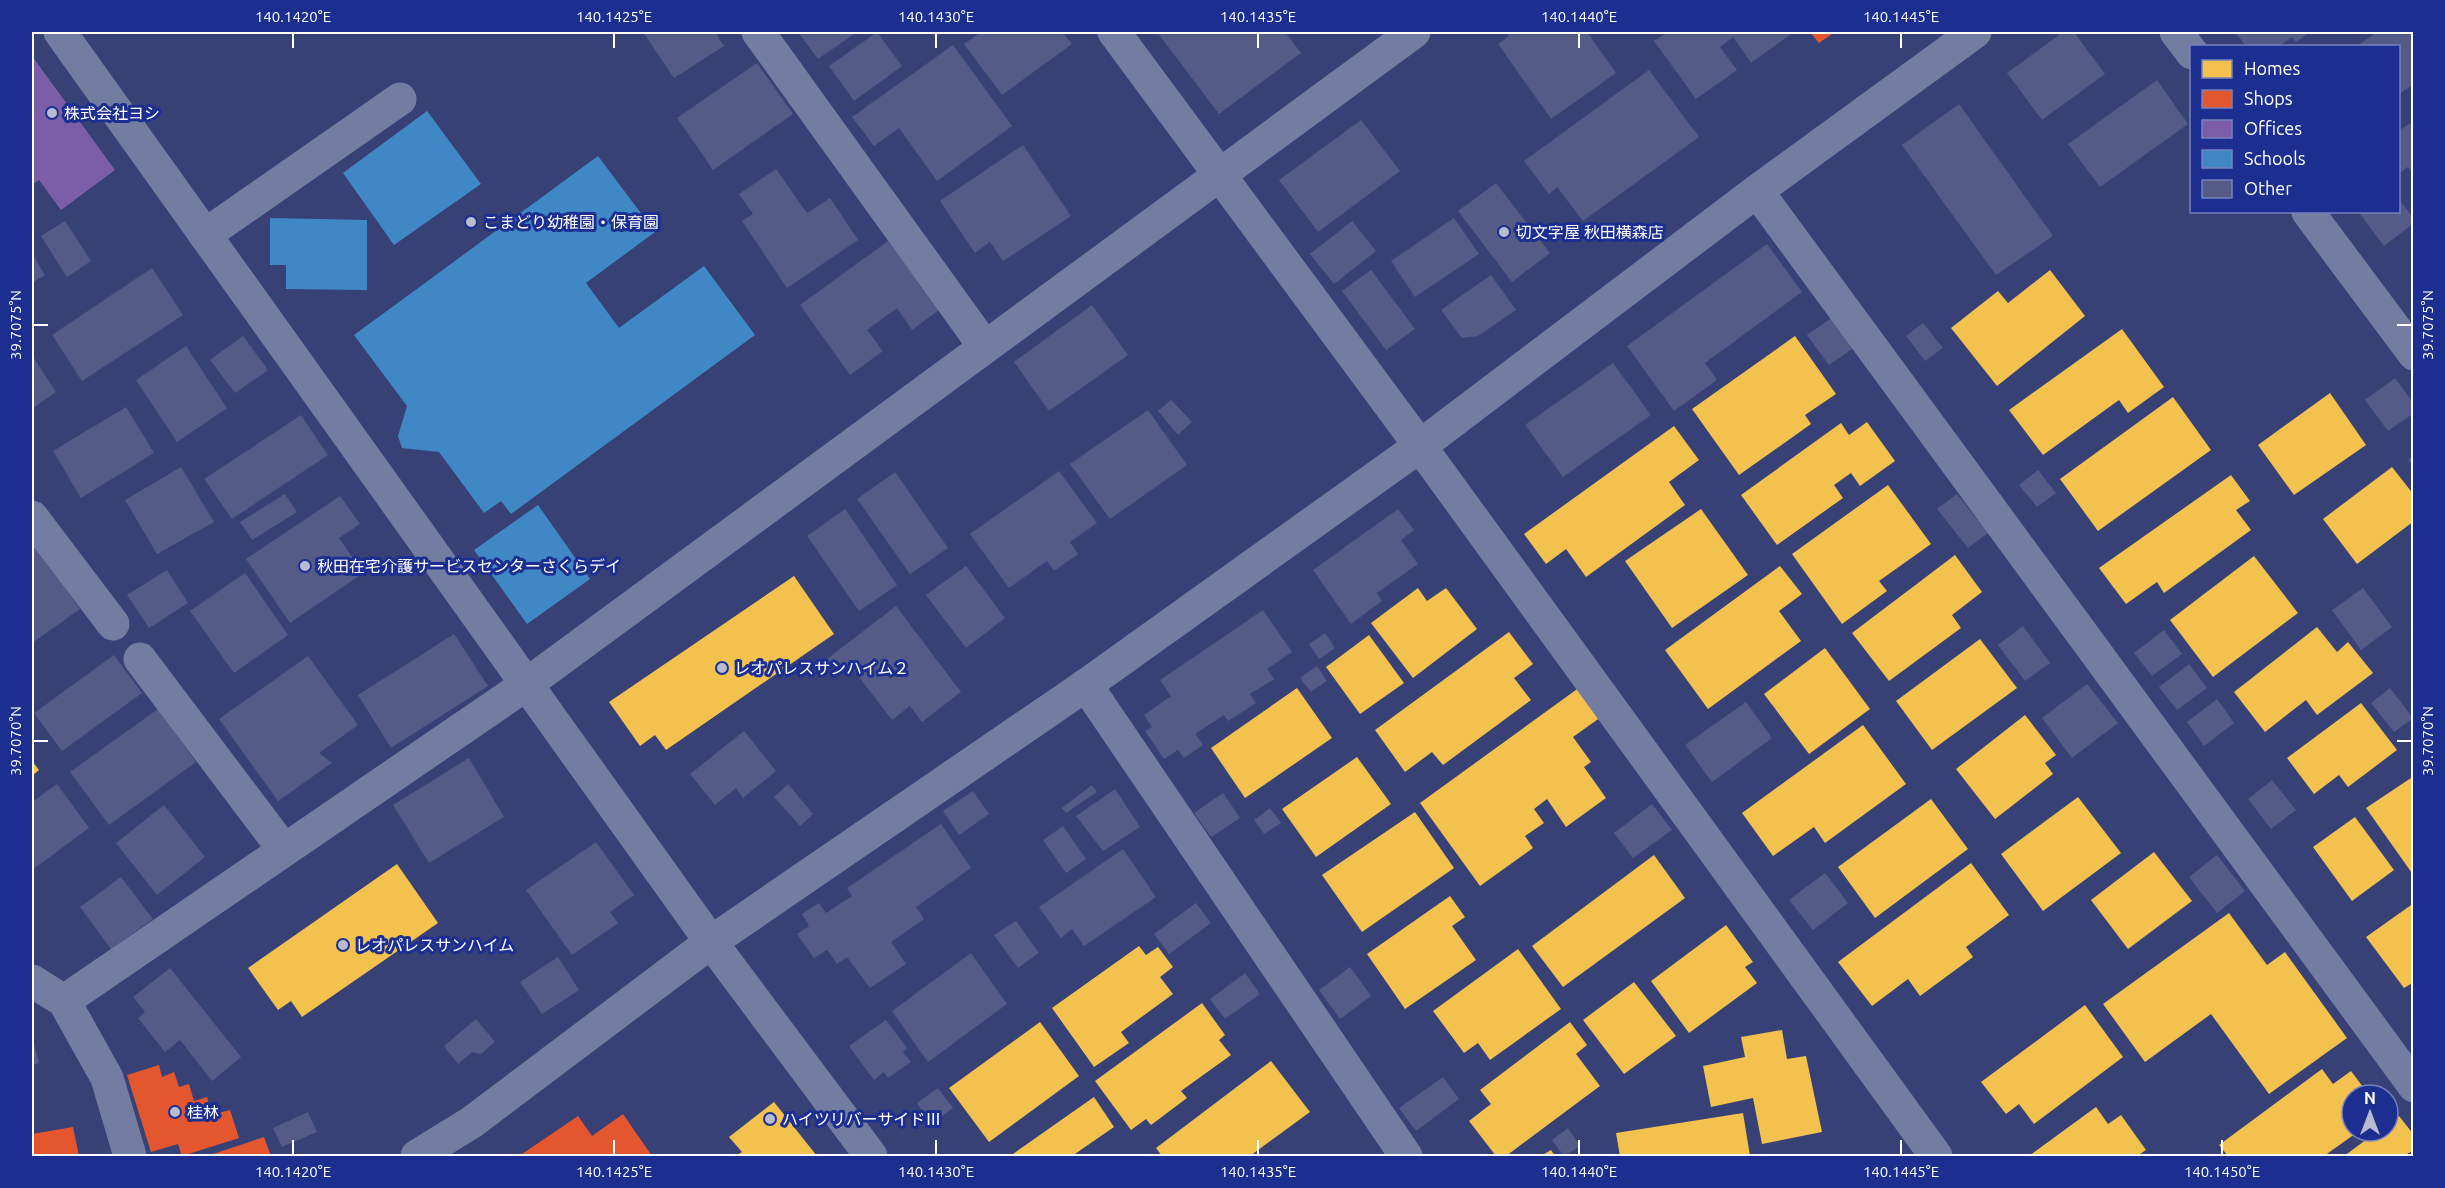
<svg xmlns="http://www.w3.org/2000/svg" width="2445" height="1188" font-family="Ubuntu,'Noto Sans JP',sans-serif">
  <style>
    .homes { fill: #f2c14e }
    .shops { fill: #e4572e }
    .offices { fill: #7b5ea7 }
    .schools { fill: #3f88c5 }
    .building { fill: #535b86 }
    .lines { fill: none; stroke-linecap: round; stroke-linejoin: round }
    .minor { stroke: #737ca1; stroke-width: 33 }
    .tertiary { stroke: #737ca1; stroke-width: 33 }
    .ticks { fill: none; stroke: #fff; stroke-width: 2 }
    .poi-dot { fill: #b9bccf; stroke: #1c2f91; stroke-width: 2 }
    .labels { text-anchor: middle; stroke-width: 6; stroke-linejoin: round; paint-order: stroke }
    .poi-label { font-size: 16px; fill: #fff; stroke: #1c2f91; text-anchor: start }
    .neatline { fill: none; stroke: #fff; stroke-width: 2 }
    .ticks-label { font-size: 15px; text-anchor: middle; fill: #fff }
  </style>
  <rect width="100%" height="100%" fill="#374176"/>
  <g class="homes">
    <path d="M2050 270 2085 316 1997 386 1951 328 1998 291 2008 303Z"/>
    <path d="M2122 329 2164 387 2128 413 2119 400 2043 455 2009 410Z"/>
    <path d="M1795 336 1836 394 1805 415 1811 424 1739 475 1692 409Z"/>
    <path d="M2330 393 2366 445 2294 495 2258 445Z"/>
    <path d="M2173 397 2211 450 2098 531 2060 479Z"/>
    <path d="M1867 422 1895 461 1860 486 1851 473 1834 485 1843 498 1777 545 1741 495 1841 423 1849 435Z"/>
    <path d="M1674 426 1699 460 1669 482 1685 505 1586 577 1566 549 1546 564 1524 534Z"/>
    <path d="M2392 467 2414 495V521L2357 564 2323 519Z"/>
    <path d="M2231 475 2250 501 2236 510 2251 530 2164 593 2157 582 2126 604 2099 568Z"/>
    <path d="M1888 485 1931 544 1879 581 1887 591 1842 624 1792 554Z"/>
    <path d="M1701 509 1748 575 1672 628 1625 561Z"/>
    <path d="M1955 555 1982 592 1952 615 1961 628 1889 681 1852 633Z"/>
    <path d="M2254 556 2298 613 2213 677 2170 620Z"/>
    <path d="M1780 566 1802 594 1779 611 1801 641 1708 709 1665 650Z"/>
    <path d="M794 576 834 634 666 750 655 735 640 746 609 702Z"/>
    <path d="M1418 588 1427 601 1446 588 1477 629 1413 678 1371 623Z"/>
    <path d="M2317 627 2337 652 2348 642 2373 673 2317 715 2306 700 2265 732 2234 692Z"/>
    <path d="M1509 632 1533 664 1514 678 1531 700 1443 765 1432 752 1405 772 1375 730Z"/>
    <path d="M1369 635 1404 683 1360 714 1326 667Z"/>
    <path d="M1980 639 2017 688 1932 750 1896 701Z"/>
    <path d="M1825 648 1870 709 1809 754 1764 694Z"/>
    <path d="M1580 687 1601 717 1573 737 1591 762 1584 767 1606 798 1566 827 1547 799 1534 809 1544 823 1525 836 1533 848 1480 886 1420 803Z"/>
    <path d="M1297 688 1332 738 1245 798 1211 748Z"/>
    <path d="M2361 703 2397 750 2348 787 2339 775 2314 794 2287 758Z"/>
    <path d="M2025 715 2056 755 2045 763 2053 774 1995 819 1956 769Z"/>
    <path d="M1863 725 1906 784 1825 843 1814 827 1773 856 1742 813Z"/>
    <path d="M1357 757 1391 804 1316 857 1282 809Z"/>
    <path d="M32 761 39 770 32 776Z"/>
    <path d="M2414 776V876L2366 808Z"/>
    <path d="M2078 797 2121 853 2043 911 2001 854Z"/>
    <path d="M1931 799 1968 849 1875 918 1838 867Z"/>
    <path d="M1415 812 1454 868 1362 932 1322 875Z"/>
    <path d="M2355 817 2394 870 2352 901 2313 847Z"/>
    <path d="M2154 852 2192 901 2128 949 2091 900Z"/>
    <path d="M1654 855 1685 898 1563 987 1532 946Z"/>
    <path d="M1971 863 2009 915 1966 947 1973 957 1920 996 1908 979 1872 1006 1838 962Z"/>
    <path d="M397 864 438 923 302 1017 291 1001 278 1010 248 968Z"/>
    <path d="M1450 896 1465 917 1452 926 1476 960 1405 1009 1367 954Z"/>
    <path d="M2414 903V982L2404 988 2366 937Z"/>
    <path d="M2229 913 2267 965 2285 952 2347 1038 2269 1094 2211 1014 2145 1062 2103 1004Z"/>
    <path d="M1726 925 1753 962 1745 967 1757 983 1689 1033 1651 981Z"/>
    <path d="M1139 946 1146 955 1158 947 1173 967 1160 977 1173 994 1121 1032 1129 1043 1094 1067 1052 1008Z"/>
    <path d="M1518 949 1561 1009 1490 1060 1478 1043 1464 1053 1433 1011Z"/>
    <path d="M1634 982 1676 1036 1624 1074 1583 1020Z"/>
    <path d="M1202 1003 1225 1035 1219 1040 1231 1055 1181 1091 1187 1098 1151 1125 1146 1119 1131 1130 1095 1081Z"/>
    <path d="M2085 1005 2123 1057 2034 1124 2019 1104 2006 1114 1981 1082Z"/>
    <path d="M1040 1022 1079 1076 989 1142 949 1088Z"/>
    <path d="M1570 1022 1587 1045 1576 1054 1600 1086 1506 1156H1496L1469 1121 1491 1104 1480 1090Z"/>
    <path d="M1782 1030 1787 1059 1806 1056 1822 1132 1762 1144 1753 1098 1711 1107 1703 1066 1745 1057 1741 1037Z"/>
    <path d="M1271 1061 1310 1112 1250 1156H1162L1156 1148Z"/>
    <path d="M2322 1069 2333 1084 2351 1071 2369 1095H2352V1131H2359L2324 1156H2228L2219 1145Z"/>
    <path d="M1094 1097 1114 1127 1072 1156H1010Z"/>
    <path d="M774 1102 817 1156H736L742 1152 729 1137Z"/>
    <path d="M2096 1107 2108 1124 2121 1115 2146 1150 2137 1156H2029Z"/>
    <path d="M1743 1113 1750 1156H1620L1616 1133Z"/>
    <path d="M2399 1116 2414 1135V1150L2407 1154 2409 1156H2344L2378 1131H2388V1124Z"/>
    <path d="M1551 1150 1555 1156H1541Z"/>
  </g>
  <g class="shops">
    <path d="M1810 32H1835L1819 43Z"/>
    <path d="M159 1065 162 1077 174 1072 179 1087 189 1084 194 1101 207 1097 212 1115 230 1110 239 1138 182 1156 178 1144 151 1152 127 1075Z"/>
    <path d="M623 1114 652 1156H519L578 1116 592 1136Z"/>
    <path d="M73 1127 79 1156H32V1134Z"/>
    <path d="M264 1137 271 1156H207Z"/>
  </g>
  <path class="offices" d="M32 56 115 170 61 210 39 180 32 185Z"/>
  <g class="schools">
    <path d="M427 111 481 184 394 245 343 173Z"/>
    <path d="M598 156 655 232 586 283 619 328 704 266 755 335 511 514 501 501 484 513 439 452 402 448 398 436 407 406 354 335Z"/>
    <path d="M270 218 367 220V290L286 289V265H270Z"/>
    <path d="M538 505 590 579 527 624 474 550Z"/>
  </g>
  <g class="building">
    <path d="M643 32H715L724 46 674 78Z"/>
    <path d="M798 32H857L818 59Z"/>
    <path d="M877 32 902 66 854 101 829 66Z"/>
    <path d="M981 32H1062L1072 44 1002 95 964 44Z"/>
    <path d="M1157 32H1285L1301 53 1219 114Z"/>
    <path d="M1506 32H1587L1616 73 1551 119 1498 44 1509 36Z"/>
    <path d="M1668 32H1794L1751 63 1733 37 1720 47 1737 70 1696 99 1654 41Z"/>
    <path d="M2063 32H2074L2105 74 2042 120 2007 73Z"/>
    <path d="M2235 32H2310L2296 42 2292 37 2279 46H2246Z"/>
    <path d="M2377 32H2414V84L2398 95V46H2357Z"/>
    <path d="M953 45 1012 126 937 181 899 128 874 146 852 117Z"/>
    <path d="M757 63 793 114 713 170 677 118Z"/>
    <path d="M1649 70 1699 137 1583 221 1557 187 1549 194 1524 161Z"/>
    <path d="M2157 80 2188 124 2100 187 2068 144Z"/>
    <path d="M1959 104 2053 236 1996 275 1902 145Z"/>
    <path d="M1361 120 1400 171 1318 232 1279 180Z"/>
    <path d="M2414 121V175L2408 167 2398 174V131Z"/>
    <path d="M1023 145 1071 216 1003 261 990 242 975 253 940 201Z"/>
    <path d="M776 169 807 213 830 198 858 240 787 288 742 221 753 214 739 194Z"/>
    <path d="M1496 183 1550 253 1512 282 1458 211Z"/>
    <path d="M2398 199 2414 218V223L2384 246 2360 214 2363 212H2398Z"/>
    <path d="M1454 218 1479 254 1415 297 1391 261Z"/>
    <path d="M65 221 91 261 67 277 41 236Z"/>
    <path d="M1352 221 1376 251 1334 284 1310 254Z"/>
    <path d="M888 241 939 310 912 330 897 308 867 330 883 351 850 375 800 305Z"/>
    <path d="M1767 244 1802 292 1705 363 1717 380 1674 411 1627 346Z"/>
    <path d="M32 253 45 275 32 283Z"/>
    <path d="M152 268 183 315 82 381 52 335Z"/>
    <path d="M1371 270 1415 329 1386 350 1342 291Z"/>
    <path d="M1491 275 1516 310 1478 336 1462 338 1441 310Z"/>
    <path d="M1092 305 1128 355 1049 411 1014 362Z"/>
    <path d="M1833 317 1855 347 1829 365 1807 335Z"/>
    <path d="M1923 323 1943 348 1925 361 1906 336Z"/>
    <path d="M243 336 268 370 235 393 210 360Z"/>
    <path d="M186 346 227 408 177 442 136 380Z"/>
    <path d="M32 355 56 392 32 409Z"/>
    <path d="M1613 363 1651 415 1563 477 1525 425Z"/>
    <path d="M2395 378 2414 404V413L2388 431 2365 400Z"/>
    <path d="M1171 400 1192 422 1178 435 1158 411Z"/>
    <path d="M126 407 154 453 81 498 53 451Z"/>
    <path d="M1148 410 1187 465 1110 519 1070 464Z"/>
    <path d="M301 415 328 455 232 519 204 479Z"/>
    <path d="M2414 455V467L2408 460Z"/>
    <path d="M181 467 214 522 157 554 125 500Z"/>
    <path d="M2038 470 2056 493 2037 507 2019 485Z"/>
    <path d="M1059 471 1097 523 1070 542 1078 554 1054 571 1047 561 1009 588 970 534Z"/>
    <path d="M895 472 948 548 910 574 857 499Z"/>
    <path d="M285 494 297 512 252 540 240 522Z"/>
    <path d="M1957 494 1988 533 1968 548 1937 509Z"/>
    <path d="M340 496 360 524 339 538 363 573 290 623 246 559Z"/>
    <path d="M845 509 897 585 859 611 807 536Z"/>
    <path d="M1398 509 1414 530 1401 540 1418 564 1377 593 1382 601 1351 624 1313 570Z"/>
    <path d="M32 541 80 609 32 643Z"/>
    <path d="M966 566 1005 618 966 648 926 595Z"/>
    <path d="M167 570 188 603 149 628 127 595Z"/>
    <path d="M245 573 288 635 234 673 190 611Z"/>
    <path d="M2363 588 2392 627 2361 650 2332 610Z"/>
    <path d="M896 606 961 692 922 722 910 706 892 720 849 664 838 673 827 659Z"/>
    <path d="M1263 610 1292 652 1267 669 1274 679 1250 694 1256 703 1228 721 1224 715 1195 734 1203 745 1184 758 1178 750 1164 759 1145 731 1152 727 1144 715 1171 696 1160 680Z"/>
    <path d="M2023 626 2050 663 2025 681 1998 645Z"/>
    <path d="M2164 630 2182 654 2152 676 2134 653Z"/>
    <path d="M1325 633 1335 648 1319 659 1309 644Z"/>
    <path d="M454 634 488 686 391 748 358 695Z"/>
    <path d="M114 655 142 693 62 751 34 713Z"/>
    <path d="M308 656 358 725 319 753 332 763 278 801 219 719Z"/>
    <path d="M2189 664 2207 688 2177 710 2159 687Z"/>
    <path d="M1317 666 1327 681 1311 692 1300 678Z"/>
    <path d="M2087 684 2118 723 2072 758 2042 718Z"/>
    <path d="M2390 688 2413 718 2394 732 2371 703Z"/>
    <path d="M2217 699 2234 723 2204 746 2187 722Z"/>
    <path d="M1746 702 1772 738 1712 782 1685 745Z"/>
    <path d="M158 709 196 762 109 825 70 772Z"/>
    <path d="M744 731 776 771 743 798 736 788 715 805 690 774Z"/>
    <path d="M469 758 504 817 429 863 393 805Z"/>
    <path d="M2272 780 2296 810 2271 829 2248 799Z"/>
    <path d="M57 784 89 828 32 870V802Z"/>
    <path d="M788 784 813 814 800 826 774 797Z"/>
    <path d="M1092 785 1097 792 1066 813 1062 808Z"/>
    <path d="M1115 789 1140 827 1103 851 1076 816Z"/>
    <path d="M973 791 989 814 959 835 943 811Z"/>
    <path d="M1223 793 1240 818 1211 837 1194 813Z"/>
    <path d="M1652 804 1672 830 1633 858 1614 833Z"/>
    <path d="M164 805 205 857 157 895 116 843Z"/>
    <path d="M1270 808 1281 823 1264 834 1254 820Z"/>
    <path d="M941 824 971 868 916 907 924 919 891 942 906 964 870 988 847 957 837 964 827 950 814 958 797 934 809 926 802 914 819 903 826 913 852 896 847 888Z"/>
    <path d="M1063 826 1086 859 1066 873 1043 840Z"/>
    <path d="M596 842 634 895 610 912 618 923 572 955 526 890Z"/>
    <path d="M1123 849 1156 897 1084 946 1072 929 1061 938 1039 907Z"/>
    <path d="M2217 855 2245 891 2217 913 2189 877Z"/>
    <path d="M1825 873 1848 903 1813 930 1789 900Z"/>
    <path d="M121 877 153 919 111 949 80 907Z"/>
    <path d="M1196 903 1211 923 1169 954 1154 934Z"/>
    <path d="M1016 921 1039 953 1018 968 994 935Z"/>
    <path d="M971 953 1007 1004 928 1062 892 1011Z"/>
    <path d="M558 957 579 990 542 1014 520 982Z"/>
    <path d="M1350 967 1371 996 1340 1019 1319 990Z"/>
    <path d="M170 968 241 1057 212 1081 180 1040 165 1052 138 1018 145 1012 133 997Z"/>
    <path d="M1245 973 1260 994 1225 1019 1210 999Z"/>
    <path d="M476 1019 495 1042 481 1054 472 1052 458 1064 444 1046Z"/>
    <path d="M886 1020 907 1048 903 1052 911 1062 888 1078 884 1072 874 1080 849 1046Z"/>
    <path d="M32 1035 39 1063 32 1065Z"/>
    <path d="M1443 1077 1459 1099 1416 1131 1399 1108Z"/>
    <path d="M938 1088 953 1108 931 1124 917 1103Z"/>
    <path d="M308 1112 317 1132 282 1147 273 1128Z"/>
    <path d="M1568 1128 1580 1146 1564 1156 1552 1140Z"/>
  </g>
  <g class="lines">
    <g class="minor">
      <path d="M60 32 711 942 871 1156"/>
      <path d="M758 32 985 347"/>
      <path d="M1114 32 1420 446 1936 1156"/>
      <path d="M2176 32 2192 53"/>
      <path d="M1757 191 2414 1086"/>
      <path d="M2308 212 2414 354"/>
      <path d="M205 235 400 99"/>
      <path d="M32 517 113 624"/>
      <path d="M140 659 284 850"/>
      <path d="M1086 685 1406 1156"/>
      <path d="M32 981 64 1001 107 1078 130 1156"/>
      <path d="M64 1001 527 684 1414 32"/>
    </g>
    <path class="tertiary" d="M417 1156 472 1122 711 942 1086 685 1420 446 1757 191 1975 32"/>
  </g>
  <path class="ticks" d="M293 33V48M614 33V48M936 33V48M1258 33V48M1579 33V48M1901 33V48M33 325H48M2397 325H2412M33 741H48M2397 741H2412M293 1140V1155M614 1140V1155M936 1140V1155M1258 1140V1155M1579 1140V1155M1901 1140V1155M2222 1140V1155"/>
  <g class="poi-dot">
    <circle cx="52" cy="113" r="6"/>
    <circle cx="471" cy="222" r="6"/>
    <circle cx="1504" cy="232" r="6"/>
    <circle cx="305" cy="566" r="6"/>
    <circle cx="722" cy="668" r="6"/>
    <circle cx="343" cy="945" r="6"/>
    <circle cx="175" cy="1112" r="6"/>
    <circle cx="770" cy="1119" r="6"/>
  </g>
  <g class="labels">
    <g class="poi-label">
      <text x="64" y="119">株式会社ヨシ</text>
      <text x="483" y="228">こまどり幼稚園・保育園</text>
      <text x="1516" y="238">切文字屋 秋田横森店</text>
      <text x="317" y="572">秋田在宅介護サービスセンターさくらデイ</text>
      <text x="734" y="674">レオパレスサンハイム２</text>
      <text x="355" y="951">レオパレスサンハイム</text>
      <text x="187" y="1118">桂林</text>
      <text x="782" y="1125">ハイツリバーサイドⅢ</text>
    </g>
  </g>
  <rect width="2445" height="1188" fill="none" stroke="#1c2f91" stroke-width="66"/>
  <rect x="2190" y="45" width="210" height="168" fill="#1c2f91" stroke="#7782bd" stroke-width="1.5"/>
  <rect x="2202" y="60" width="30" height="18" fill="#f2c14e" stroke="#7782bd" stroke-width="1.5"/>
  <text x="2244" y="75" font-size="18" fill="#ffffff">Homes</text>
  <rect x="2202" y="90" width="30" height="18" fill="#e4572e" stroke="#7782bd" stroke-width="1.5"/>
  <text x="2244" y="105" font-size="18" fill="#ffffff">Shops</text>
  <rect x="2202" y="120" width="30" height="18" fill="#7b5ea7" stroke="#7782bd" stroke-width="1.5"/>
  <text x="2244" y="135" font-size="18" fill="#ffffff">Offices</text>
  <rect x="2202" y="150" width="30" height="18" fill="#3f88c5" stroke="#7782bd" stroke-width="1.5"/>
  <text x="2244" y="165" font-size="18" fill="#ffffff">Schools</text>
  <rect x="2202" y="180" width="30" height="18" fill="#535b86" stroke="#7782bd" stroke-width="1.5"/>
  <text x="2244" y="195" font-size="18" fill="#ffffff">Other</text>
  <g transform="translate(2370 1113)"><circle r="28" fill="#1c2f91" stroke="#7782bd" stroke-width="1.5"/>
  <path d="M0-4.5L10 22L0 15L-10 22Z" fill="#b9bccf"/>
  <text y="-9" font-size="16" font-weight="bold" text-anchor="middle" fill="#ffffff">N</text>
  </g>
  <rect x="33" y="33" width="2379" height="1122" class="neatline"/>
  <g class="ticks-label">
    <text x="293" y="22">140.1420°E</text>
    <text x="614" y="22">140.1425°E</text>
    <text x="936" y="22">140.1430°E</text>
    <text x="1258" y="22">140.1435°E</text>
    <text x="1579" y="22">140.1440°E</text>
    <text x="1901" y="22">140.1445°E</text>
    <text transform="translate(16 325) rotate(-90)" y="5">39.7075°N</text>
    <text transform="translate(2428 325) rotate(-90)" y="5">39.7075°N</text>
    <text transform="translate(16 741) rotate(-90)" y="5">39.7070°N</text>
    <text transform="translate(2428 741) rotate(-90)" y="5">39.7070°N</text>
    <text x="293" y="1177">140.1420°E</text>
    <text x="614" y="1177">140.1425°E</text>
    <text x="936" y="1177">140.1430°E</text>
    <text x="1258" y="1177">140.1435°E</text>
    <text x="1579" y="1177">140.1440°E</text>
    <text x="1901" y="1177">140.1445°E</text>
    <text x="2222" y="1177">140.1450°E</text>
  </g>
</svg>
